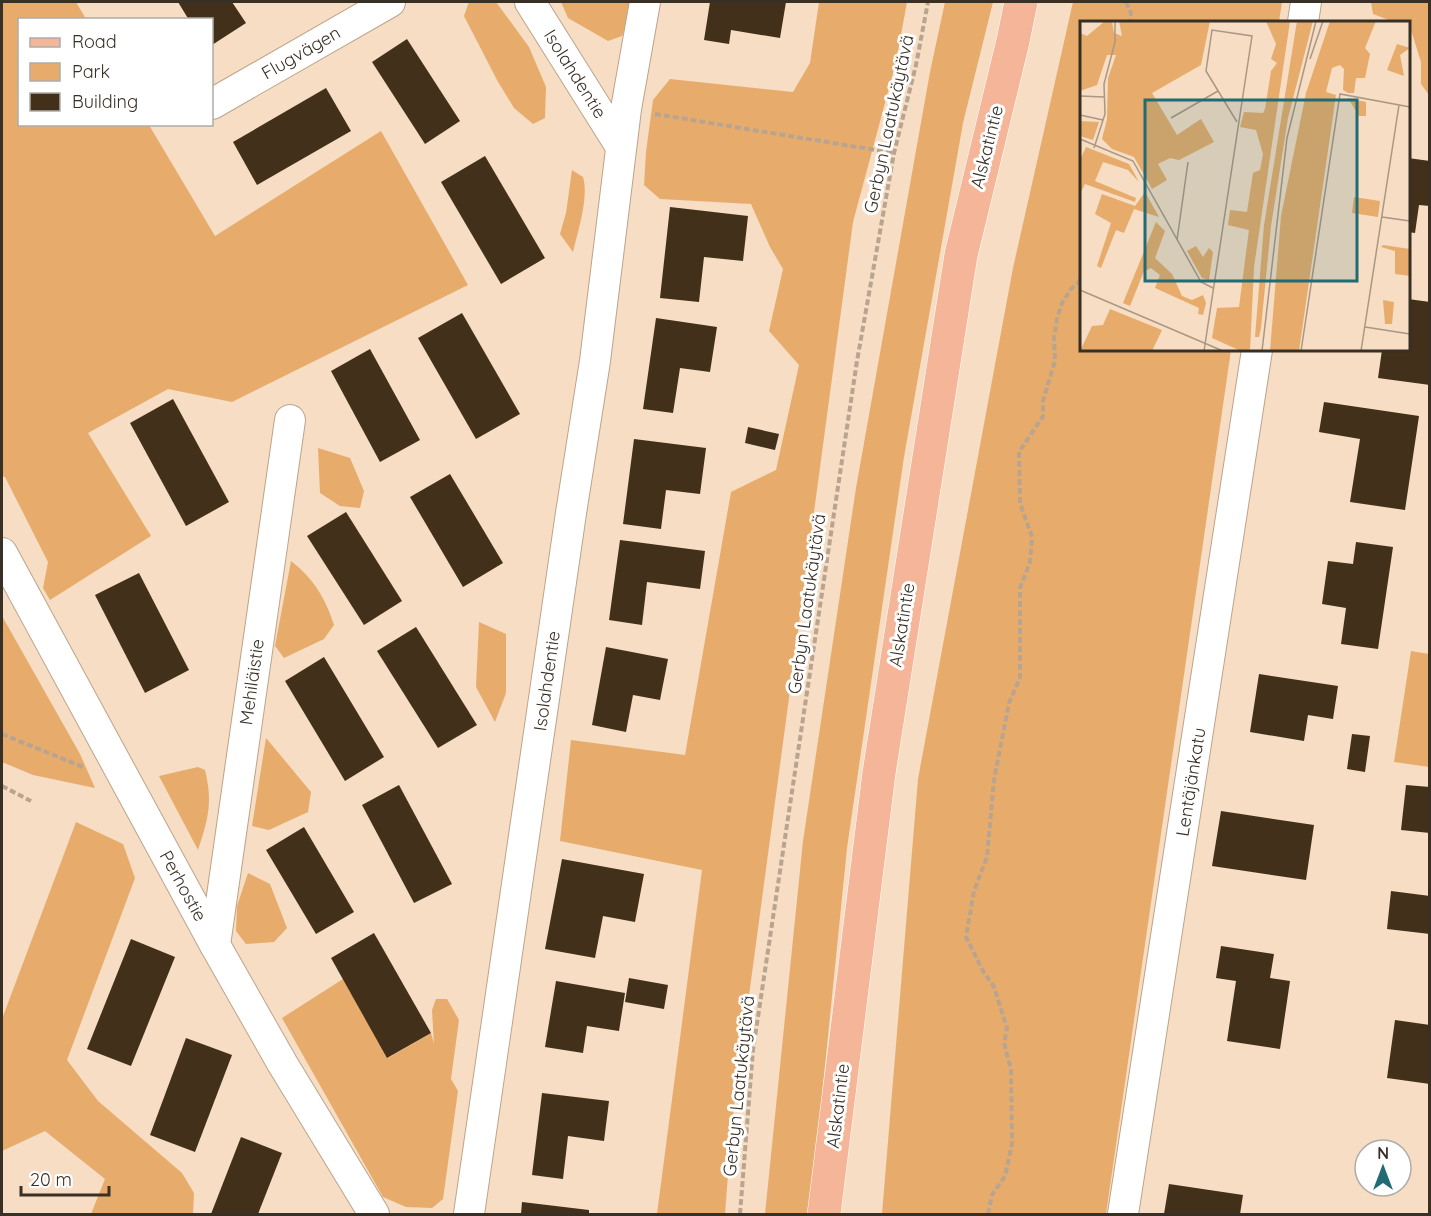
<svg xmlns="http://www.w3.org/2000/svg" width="1431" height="1216" font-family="Quicksand,sans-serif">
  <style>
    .green { fill: #e7ac6b }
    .building { fill: #42301a }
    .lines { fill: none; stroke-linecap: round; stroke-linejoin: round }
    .street-casing { stroke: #bca48b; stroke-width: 32 }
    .primary-casing { stroke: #fff; stroke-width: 34 }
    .path { stroke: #b8a490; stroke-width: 4; stroke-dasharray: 6 3; stroke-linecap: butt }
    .street { stroke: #fff; stroke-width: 30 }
    .primary { stroke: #f4b599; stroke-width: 33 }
    .labels { text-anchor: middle; stroke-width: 6; stroke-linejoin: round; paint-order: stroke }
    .street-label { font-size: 18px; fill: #382f25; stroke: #fff }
    .inset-road { fill: none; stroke: #aa9784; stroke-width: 1.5 }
    .view { fill: #216b75; fill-opacity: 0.15; stroke: #216b75; stroke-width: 3 }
    .inset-edge { fill: none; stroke: #382f25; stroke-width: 3 }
  </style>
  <rect width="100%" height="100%" fill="#f6ddc3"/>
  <g class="green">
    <path d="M2 2H76L86 19 20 20V124L149 125 215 236 381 131 468 285 232 402 168 389 88 433 151 536 50 600 43 588 48 562 5 477 2 476Z"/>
    <path d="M469 2H496L529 47 546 87 545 118 533 124 514 108 497 80 464 16Z"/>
    <path d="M561 2H634L622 36 608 41 568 18Z"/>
    <path d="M819 2H907L896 62 853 222 732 1122 725 1214H657L702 870 560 841 571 740 685 755 731 492 776 470 799 365 769 331 783 269 770 247 751 204 660 199 644 185 646 152 653 100 670 79 793 92 810 63Z"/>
    <path d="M945 2H993L963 123 904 457 847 848 810 1214H765L803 841 856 488 930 72Z"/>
    <path d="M1073 2H1282L1279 22H1082V350H1231L1106 1214H882L918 779 1013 268Z"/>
    <path d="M1371 2H1429V95L1421 84V62L1411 30 1409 29 1408 22H1394L1373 14Z"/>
    <path d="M572 170 583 177C589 197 578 231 573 252L560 234 566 213Z"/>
    <path d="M318 448 350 458 364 491 360 508 340 506 320 493Z"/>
    <path d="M291 561C314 579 325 598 334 625L324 639 284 658 275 646Z"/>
    <path d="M2 616 80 754 95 788 33 775 2 762Z"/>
    <path d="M479 622 506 634V693L495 722 476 687Z"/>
    <path d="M1411 651 1429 654V767L1394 762Z"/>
    <path d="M266 738 311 792 308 812 269 830 252 826Z"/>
    <path d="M198 767 205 770C213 803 208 819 198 850L159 776Z"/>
    <path d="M76 822 123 844 135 878 67 1060 98 1101 182 1173 194 1193 193 1214H91L105 1179 45 1131 2 1151V1019Z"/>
    <path d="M248 873 270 884 287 928 274 942 246 944 236 931 237 906Z"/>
    <path d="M343 979 388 1058 431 1033 434 1044 432 1010 436 999H447L459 1020 451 1079 458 1091 443 1199 432 1208 406 1207 383 1197 282 1018Z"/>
  </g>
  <g class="building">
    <path d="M178 2H232L246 23 212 45V20H189Z"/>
    <path d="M710 2H786L780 38 731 30 729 44 704 40Z"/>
    <path d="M407 39 460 121 425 144 372 62Z"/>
    <path d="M326 88 351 131 257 185 233 142Z"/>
    <path d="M485 156 545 258 501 284 441 182Z"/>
    <path d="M1408 158 1430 161V206L1419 205 1415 233 1408 232Z"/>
    <path d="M670 207 748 216 743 261 704 257 699 302 660 298Z"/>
    <path d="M1408 299 1430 302V385L1378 378 1382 350H1408Z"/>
    <path d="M462 313 520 414 476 439 418 338Z"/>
    <path d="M656 318 717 327 710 372 680 368 673 413 643 409Z"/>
    <path d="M370 349 420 440 380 462 331 371Z"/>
    <path d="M173 399 229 502 186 526 130 423Z"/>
    <path d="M1324 402 1419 416 1405 510 1350 502 1360 439 1319 432Z"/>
    <path d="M748 427 779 434 775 450 745 443Z"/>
    <path d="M634 439 706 448 700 494 666 490 661 529 623 524Z"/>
    <path d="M450 474 503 563 463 587 410 497Z"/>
    <path d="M346 512 402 601 364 625 307 536Z"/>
    <path d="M620 540 705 551 700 589 647 582 642 625 609 620Z"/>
    <path d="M1356 542 1393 547 1378 649 1341 644 1346 608 1322 604 1328 561 1353 564Z"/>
    <path d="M139 573 189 670 145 693 95 595Z"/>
    <path d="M416 627 477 725 438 748 377 651Z"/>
    <path d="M606 647 668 659 660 700 633 695 626 732 592 725Z"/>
    <path d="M324 657 384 757 345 781 285 681Z"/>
    <path d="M1259 674 1338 686 1333 719 1308 715 1304 741 1250 732Z"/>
    <path d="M1352 734 1370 736 1365 772 1347 769Z"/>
    <path d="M399 785 452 884 414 903 362 805Z"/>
    <path d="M1406 785 1430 787V833L1401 830Z"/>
    <path d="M1221 811 1314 825 1306 880 1212 866Z"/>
    <path d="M304 827 354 912 316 934 266 850Z"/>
    <path d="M562 859 644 874 635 922 603 916 595 958 545 949Z"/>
    <path d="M1391 891 1430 896V934L1387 929Z"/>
    <path d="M374 933 431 1033 387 1058 331 958Z"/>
    <path d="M131 939 175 957 131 1066 87 1049Z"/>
    <path d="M1221 946 1274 954 1270 978 1290 981 1280 1049 1227 1041 1236 981 1216 978Z"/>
    <path d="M629 978 668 985 664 1009 625 1002Z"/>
    <path d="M556 981 625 993 619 1031 587 1026 583 1053 545 1047Z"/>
    <path d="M1395 1020 1430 1025V1084L1387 1078Z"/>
    <path d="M186 1038 232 1055 195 1152 150 1135Z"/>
    <path d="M542 1093 609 1101 604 1141 568 1136 563 1179 532 1175Z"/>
    <path d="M241 1137 282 1153 258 1214H211Z"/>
    <path d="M1169 1184 1243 1195 1240 1214H1164Z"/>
    <path d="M522 1202 589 1210V1214H521Z"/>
  </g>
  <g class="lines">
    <defs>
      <g id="street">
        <path d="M530 2 621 147"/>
        <path d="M1303 22 1306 2"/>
        <path d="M212 104 390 2"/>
        <path d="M2 553 215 945 282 1063 374 1214"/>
        <path d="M215 945 290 420"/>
        <path d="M469 1214 571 513 595 361 626 109 645 2"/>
        <path d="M1123 1214 1257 350"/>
      </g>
      <path id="primary" d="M824 1214 879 773 961 255 1013 41 1021 2"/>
    </defs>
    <use href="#street" class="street-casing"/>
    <use href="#primary" class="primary-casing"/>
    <g class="path">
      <path d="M1126 2 1131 13 1130 22"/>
      <path d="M655 114 894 153"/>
      <path d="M2 734 83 767"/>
      <path d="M2 786 31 801"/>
      <path d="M740 1214 753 1050 857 361 894 153 916 65 928 2"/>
      <path d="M988 1214 992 1195 1005 1176 1012 1144 1011 1070 1004 1043 1007 1028 994 987 983 971 966 937 974 891 987 857 994 780 1009 703 1020 678V588L1030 562 1032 537 1020 503 1019 452 1043 416V401L1055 361 1054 338 1057 319 1062 303 1071 289 1082 279"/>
    </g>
    <use href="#street" class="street"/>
    <use href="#primary" class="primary"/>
  </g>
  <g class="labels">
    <g class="street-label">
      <text transform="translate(301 53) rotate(-30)" y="6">Flugvägen</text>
      <text transform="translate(575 74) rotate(58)" y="6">Isolahdentie</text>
      <text transform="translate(889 124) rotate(-78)" y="6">Gerbyn Laatukäytävä</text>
      <text transform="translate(987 147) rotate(-76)" y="6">Alskatintie</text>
      <text transform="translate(807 604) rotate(-82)" y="6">Gerbyn Laatukäytävä</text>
      <text transform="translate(902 625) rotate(-81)" y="6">Alskatintie</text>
      <text transform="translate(547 681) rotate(-82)" y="6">Isolahdentie</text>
      <text transform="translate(252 682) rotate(-82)" y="6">Mehiläistie</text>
      <text transform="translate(1191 782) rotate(-81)" y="6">Lentäjänkatu</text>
      <text transform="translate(183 886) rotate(61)" y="6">Perhostie</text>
      <text transform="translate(739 1086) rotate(-84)" y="6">Gerbyn Laatukäytävä</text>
      <text transform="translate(838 1106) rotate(-83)" y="6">Alskatintie</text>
    </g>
  </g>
  <g transform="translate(1080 21)">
    <rect width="330" height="330" fill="#f6ddc3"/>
    <path d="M25 0H32L34 12 42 15 39 0H130L121 44 72 72 97 114 121 98 134 121 99 139 90 137 78 143 87 159 72 168 54 136 32 128 22 118 27 98 28 57 36 34H27L17 64 0 70V12L7 15ZM186 0H210L174 246 170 330H161L132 317 137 287 159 286 169 209 148 204 150 189 167 191 173 152 180 149 183 133 176 109 160 106 164 91 183 92 185 88 191 50 197 42 191 38 196 23ZM217 0H233L208 97 191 205 181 307 179 316H175L184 204ZM250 0H296L285 27 290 33 285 57H276L274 72H268L263 69 264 48 260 44 252 47 246 71 256 74 219 330H190L201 195 226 72ZM317 23 330 27 320 34 324 55 307 49ZM268 77 286 81V95H279ZM0 100 19 101 13 119 0 115ZM6 126 49 143 59 161 48 149 23 141 15 160 56 177 55 181 5 163 0 173V139ZM65 171 79 196 54 188 44 212 36 209 21 247 17 245 31 202 15 193 22 173 55 185ZM274 176 300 180 298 196 272 192ZM76 201 85 210 75 237 92 253 102 275 112 279 123 274 126 282 123 294 118 293 119 287 75 267 80 254 71 247 64 250 50 285 43 282ZM303 224 330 228V255L315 253V230L301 226ZM116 225 123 236 129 227 133 231 129 259 122 257 107 230ZM303 279 314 281 312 303H305ZM30 288 82 309 72 330H0L12 305 23 304Z" fill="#e7ac6b"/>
    <path class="inset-road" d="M230 38 243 0M0 75 24 76M0 94 23 99M91 97 138 70M0 118 53 140 121 261 133 267M14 127 25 93 24 63 35 21V0M302 196 330 200M97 219 108 141M0 269 143 330M285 306 330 313M124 330 172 15 132 9 126 50 157 101M182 330 207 117 236 0M221 330 260 73 330 86M281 330 319 84"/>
    <path class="view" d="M65 79H277V260H65Z"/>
    <rect width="330" height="330" class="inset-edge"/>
  </g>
  <rect width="1431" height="1216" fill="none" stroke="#382f25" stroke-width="6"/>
  <rect x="18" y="18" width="195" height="108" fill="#ffffff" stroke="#afaca8" stroke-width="1.5"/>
  <rect x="30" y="38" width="30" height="9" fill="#f4b599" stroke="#afaca8" stroke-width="1.5"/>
  <text x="72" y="48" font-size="18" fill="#382f25">Road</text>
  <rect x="30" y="63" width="30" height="18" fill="#e7ac6b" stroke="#afaca8" stroke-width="1.5"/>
  <text x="72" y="78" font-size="18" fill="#382f25">Park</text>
  <rect x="30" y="93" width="30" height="18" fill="#42301a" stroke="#afaca8" stroke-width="1.5"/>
  <text x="72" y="108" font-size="18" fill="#382f25">Building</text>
  <g transform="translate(1383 1168)"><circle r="28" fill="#ffffff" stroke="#afaca8" stroke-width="1.5"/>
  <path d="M0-4.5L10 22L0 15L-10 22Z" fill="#216b75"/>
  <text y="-9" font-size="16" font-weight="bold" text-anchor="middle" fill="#382f25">N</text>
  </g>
  <path d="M21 1186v9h88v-9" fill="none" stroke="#382f25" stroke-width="3"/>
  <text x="30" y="1186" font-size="18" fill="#382f25" stroke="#ffffff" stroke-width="4.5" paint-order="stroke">20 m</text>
</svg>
